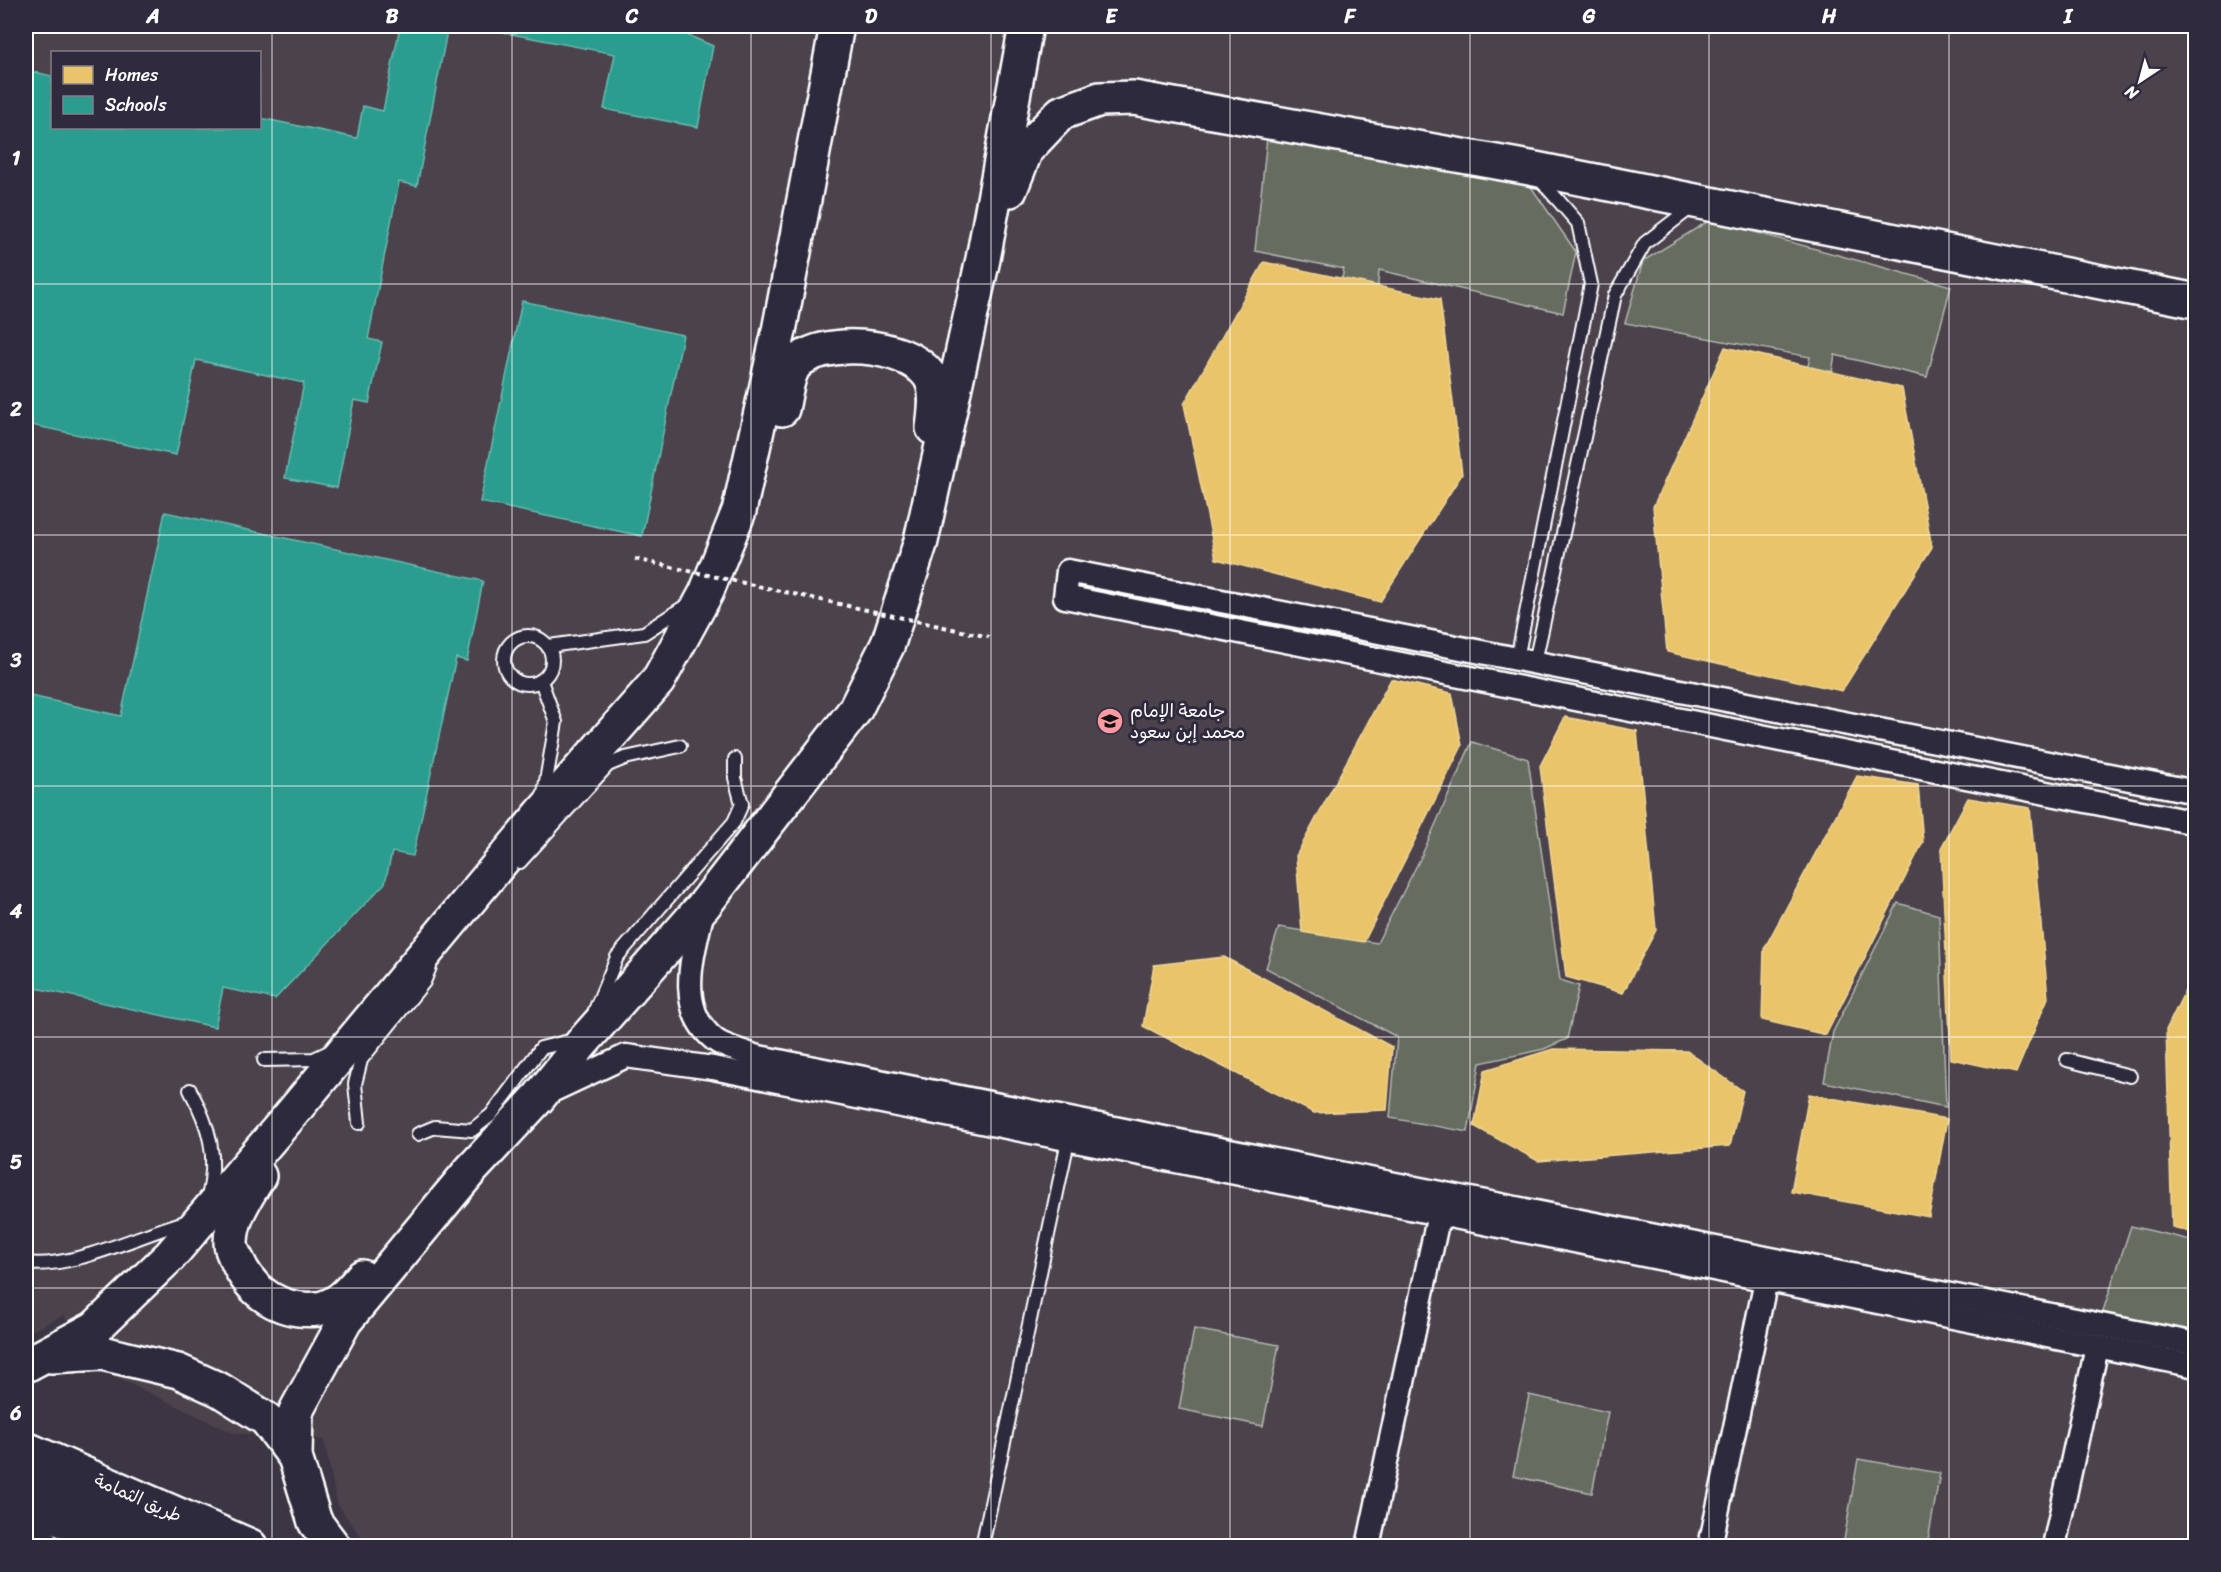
<svg xmlns="http://www.w3.org/2000/svg" width="2221" height="1572" font-family="Sriracha,'Playpen Sans Arabic',sans-serif">
  <style>
    .built { fill: #4b424b; fill-rule: evenodd }
    .green { fill: #666d60; stroke: #b2b6b0; stroke-width: 1.5 }
    .homes { fill: #e9c46a; stroke: #f0d697; stroke-width: 1.5 }
    .schools { fill: #2a9d8f; stroke: #6abab1; stroke-width: 1.5 }
    .lines { fill: none; stroke-linecap: round; stroke-linejoin: round }
    .lane-casing { stroke: #fff; stroke-width: 16 }
    .street-casing { stroke: #fff; stroke-width: 27 }
    .secondary-casing { stroke: #fff; stroke-width: 38 }
    .primary-casing { stroke: #fff; stroke-width: 38 }
    .lane { stroke: #2f2a3d; stroke-width: 12 }
    .street { stroke: #2f2a3d; stroke-width: 22 }
    .secondary { stroke: #2f2a3d; stroke-width: 33 }
    .primary { stroke: #2f2a3d; stroke-width: 33 }
    .path-bridge { stroke: #fff; stroke-width: 4; stroke-dasharray: 4.5 4.5; stroke-linecap: butt }
    .grid { fill: none; stroke: #fff; stroke-width: 1.5; stroke-opacity: 0.55 }
    .labels { text-anchor: middle; stroke-width: 6; stroke-linejoin: round; paint-order: stroke }
    .poi-label { font-size: 18px; fill: #fff; stroke: #2f2a3d; text-anchor: start }
    .street-label { font-size: 18px; fill: #fff; stroke: #2f2a3d }
    .neatline { fill: none; stroke: #fff; stroke-width: 2 }
    .grid-label { font-size: 20px; text-anchor: middle; font-weight: bold; fill: #fff }
  </style>
  <rect width="100%" height="100%" fill="#3c3543"/>
  <filter id="ink" filterUnits="userSpaceOnUse"><feTurbulence type="fractalNoise" baseFrequency=".0167" numOctaves="2"/><feDisplacementMap in="SourceGraphic" scale="12" xChannelSelector="R" yChannelSelector="G"/><feConvolveMatrix kernelMatrix="1 2 1 2 8 2 1 2 1" color-interpolation-filters="sRGB"/></filter>
  <g filter="url(#ink)">
    <path class="built" d="M26 26H2195V1546H368L337 1504 324 1440 233 1433 93 1366 64 1315 26 1334ZM52 52H260V128H52Z"/>
    <g class="green">
      <path d="M1268 128 1525 178 1576 252 1563 313 1379 270 1367 423 1323 363 1344 269 1255 251Z"/>
      <path d="M1710 220 1951 286 1927 377 1835 355 1819 442 1787 459 1810 357 1625 323 1643 261Z"/>
      <path d="M1472 742 1528 759 1560 980 1579 986 1567 1039 1544 1049 1480 1063 1468 1132 1390 1118 1397 1037 1266 968 1279 927 1377 943 1421 857Z"/>
      <path d="M1898 903 1939 915 1946 1107 1824 1082 1833 1032Z"/>
      <path d="M2131 1226 2195 1241V1332L2102 1314Z"/>
      <path d="M1194 1329 1279 1345 1263 1426 1179 1409Z"/>
      <path d="M1529 1395 1608 1412 1592 1493 1513 1476Z"/>
      <path d="M1858 1459 1940 1473 1927 1546H1843Z"/>
    </g>
    <g class="homes">
      <path d="M1264 262 1440 299 1462 474 1380 602 1216 559 1184 404Z"/>
      <path d="M1725 347 1902 388 1932 547 1842 691 1667 652 1653 507Z"/>
      <path d="M1391 679 1452 693 1462 746 1364 942 1302 932 1296 856Z"/>
      <path d="M1565 717 1637 731 1656 930 1623 993 1566 977 1540 766Z"/>
      <path d="M1857 776 1918 785 1923 842 1826 1035 1762 1020 1764 949Z"/>
      <path d="M1968 798 2030 808 2048 998 2016 1073 1951 1059 1941 848Z"/>
      <path d="M1224 957 1392 1047 1387 1110 1314 1113 1143 1026 1154 965Z"/>
      <path d="M2196 968V1233L2172 1227 2166 1030Z"/>
      <path d="M1553 1049 1687 1051 1743 1091 1730 1146 1538 1161 1474 1126 1485 1070Z"/>
      <path d="M1809 1094 1947 1119 1929 1217 1791 1192Z"/>
    </g>
    <g class="schools">
      <path d="M374 26H448L417 186 399 182 368 339 382 342 369 403 354 400 337 488 285 478 304 383 196 360 176 455 26 424V70L52 76V128H260V118L357 138 363 106 383 111 399 31Z"/>
      <path d="M470 26H667L713 46 698 127 604 109 615 54Z"/>
      <path d="M522 301 683 335 642 536 480 502Z"/>
      <path d="M165 512 483 581 467 661 456 658 413 856 392 852 385 883 275 999 223 988 215 1027 26 986V695L121 716Z"/>
    </g>
    <g class="lines">
      <defs>
        <g id="lane">
          <circle cx="528" cy="660" r="24"/>
          <path d="M549 646 644 633 690 603"/>
          <path d="M1517 659 1591 284 1578 223 1537 176"/>
          <path d="M1535 662 1615 295 1645 243 1693 206"/>
          <path d="M541 681 556 722 543 799"/>
          <path d="M520 862 608 765 625 758 680 746"/>
          <path d="M595 1010 617 957 734 822 742 804 735 778V759"/>
          <path d="M264 1060 314 1059 333 1050"/>
          <path d="M2067 1060 2130 1076"/>
          <path d="M190 1090C210 1127 218 1156 208 1198"/>
          <path d="M359 1123 355 1084 361 1060 424 982 430 967"/>
          <path d="M418 1134 435 1127 472 1130 491 1115 541 1048 565 1042 576 1043"/>
          <path d="M26 1263C72 1270 142 1233 189 1221"/>
          <path d="M982 1546 1069 1136"/>
        </g>
        <g id="street">
          <path d="M2196 792 1068 571 1065 597 2196 823"/>
          <path d="M703 910C694 952 674 1008 715 1040 725 1048 743 1051 754 1056L2196 1344"/>
          <path d="M545 1094 626 1056 713 1068 2196 1366"/>
          <path d="M1368 1546 1439 1214"/>
          <path d="M1710 1546 1766 1280"/>
          <path d="M2054 1546 2097 1347"/>
        </g>
        <g id="secondary">
          <path d="M1010 190 1026 150 1061 113 1100 99 1134 98 1530 168 2196 301"/>
          <path d="M782 409C785 397 787 375 795 365 820 336 906 343 929 375 939 389 935 412 933 428"/>
          <path d="M259 1176C246 1197 231 1218 231 1243 231 1249 234 1255 237 1260 251 1293 281 1313 318 1309 338 1306 350 1291 362 1277"/>
          <path d="M51 1356 102 1353 178 1371 220 1390 266 1419 295 1457"/>
          <path d="M26 1365 95 1328 170 1256 288 1118 541 814 658 681 706 593 739 511 779 331 837 26"/>
          <path d="M26 1478 203 1546"/>
          <path d="M333 1546 315 1522 295 1457 296 1411 345 1321 470 1171 539 1097 582 1043 705 904 855 710 888 644 921 541 983 259 1026 26"/>
        </g>
        <g id="primary">
          <path d="M26 1449 250 1546"/>
          <path d="M26 1505 126 1546"/>
          <path d="M26 1539 42 1546"/>
        </g>
      </defs>
      <use href="#lane" class="lane-casing"/>
      <use href="#street" class="street-casing"/>
      <use href="#secondary" class="secondary-casing"/>
      <use href="#primary" class="primary-casing"/>
      <use href="#lane" class="lane"/>
      <use href="#street" class="street"/>
      <use href="#secondary" class="secondary"/>
      <use href="#primary" class="primary"/>
      <path class="path-bridge" d="M635 559 989 637"/>
    </g>
  </g>
  <path class="grid" d="M272 26V1546M512 26V1546M751 26V1546M991 26V1546M1230 26V1546M1470 26V1546M1709 26V1546M1949 26V1546M26 284H2196M26 535H2196M26 786H2196M26 1037H2196M26 1288H2196"/>
  <defs>
    <symbol id="university-disc" viewBox="-11 -11 22 22"><circle r="9.5" fill="#ff9aa2" stroke="#2f2a3d"/><path d="M0-5L7-2L0 1L-7-2ZM-4 1L0 2.5L4 1V4Q0 6-4 4Z" fill="#111"/></symbol>
  </defs>
  <g fill-rule="evenodd">
    <use href="#university-disc" x="1095" y="706" width="30" height="30"/>
  </g>
  <g class="labels">
    <g class="poi-label">
      <text x="1130" y="717">جامعة الإمام<tspan x="1130" dy="21">محمد إبن سعود</tspan></text>
    </g>
    <g class="street-label">
      <text transform="translate(138 1498) rotate(24)" y="6">طريق الثمامة</text>
    </g>
  </g>
  <rect width="2221" height="1572" fill="none" stroke="#2f2a3d" stroke-width="66"/>
  <rect x="51" y="51" width="210" height="78" fill="#2f2a3d" stroke="#827f8b" stroke-width="1.5"/>
  <rect x="63" y="66" width="30" height="18" fill="#e9c46a" stroke="#827f8b" stroke-width="1.5"/>
  <text x="105" y="81" font-size="18" fill="#ffffff">Homes</text>
  <rect x="63" y="96" width="30" height="18" fill="#2a9d8f" stroke="#827f8b" stroke-width="1.5"/>
  <text x="105" y="111" font-size="18" fill="#ffffff">Schools</text>
  <g transform="translate(2140 81) rotate(216)" stroke="#2f2a3d" stroke-width="4.5" paint-order="stroke">
  <path d="M0-4.5L10 22L0 15L-10 22Z" fill="#ffffff"/>
  <text y="-9" font-size="16" font-weight="bold" text-anchor="middle" fill="#ffffff">N</text>
  </g>
  <rect x="33" y="33" width="2155" height="1506" class="neatline"/>
  <g class="grid-label">
    <text x="153" y="23">A</text>
    <text x="392" y="23">B</text>
    <text x="632" y="23">C</text>
    <text x="871" y="23">D</text>
    <text x="1111" y="23">E</text>
    <text x="1350" y="23">F</text>
    <text x="1589" y="23">G</text>
    <text x="1829" y="23">H</text>
    <text x="2068" y="23">I</text>
    <text x="16" y="165">1</text>
    <text x="16" y="416">2</text>
    <text x="16" y="667">3</text>
    <text x="16" y="918">4</text>
    <text x="16" y="1169">5</text>
    <text x="16" y="1420">6</text>
  </g>
</svg>
